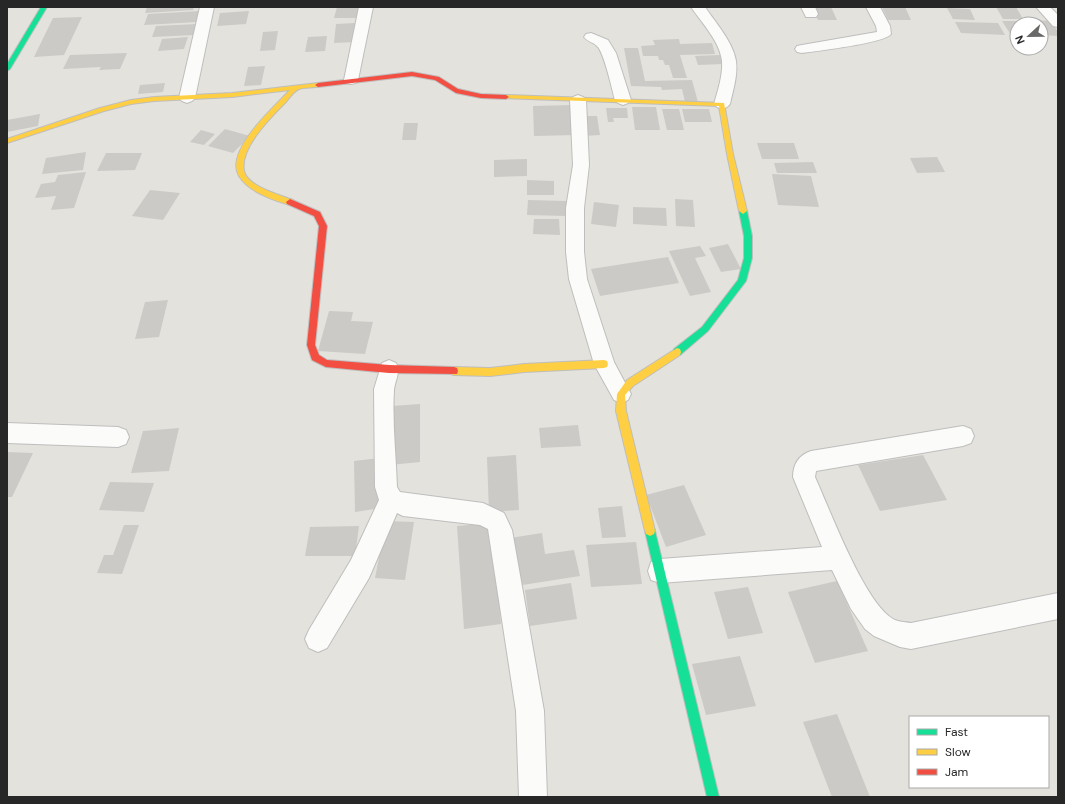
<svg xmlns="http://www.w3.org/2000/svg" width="1065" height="804" font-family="'DM Sans',sans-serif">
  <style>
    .building { fill: #cccac6 }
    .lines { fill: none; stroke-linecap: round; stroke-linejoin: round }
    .street-casing { stroke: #bebebe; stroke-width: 2 }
    .fast-casing { stroke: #bebebe; stroke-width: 2 }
    .slow-casing { stroke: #bebebe; stroke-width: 2 }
    .jam-casing { stroke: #bebebe; stroke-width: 2 }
    .street { fill: #fbfbfa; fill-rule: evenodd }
    .fast { fill: #16e098; fill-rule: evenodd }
    .slow { fill: #ffcf43; fill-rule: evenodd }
    .jam { fill: #f24e42; fill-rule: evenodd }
  </style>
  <rect width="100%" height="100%" fill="#e4e2dc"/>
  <g class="building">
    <path d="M147 7H194L193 10 145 13Z"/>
    <path d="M337 7H360L357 18H334Z"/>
    <path d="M812 7H831L837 20H818Z"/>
    <path d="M882 7H905L911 20H888Z"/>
    <path d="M996 7H1016L1023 19H1003Z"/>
    <path d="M947 8 970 9 975 20 953 19Z"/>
    <path d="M200 11 197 22 144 25 148 14Z"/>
    <path d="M249 11 246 24 217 26 220 13Z"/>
    <path d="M82 17 64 55 34 57 53 18Z"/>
    <path d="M1032 20 1051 21 1058 32V36L1041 35V24H1034Z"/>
    <path d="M1002 21H1020L1022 24H1017V35H1011Z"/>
    <path d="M955 22 998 23 1005 35 961 33Z"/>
    <path d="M355 23 354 42 334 43 336 24Z"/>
    <path d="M197 24 194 35 152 37 156 26Z"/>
    <path d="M278 31 275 50 260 51 263 32Z"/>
    <path d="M327 36 325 51 305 52 308 37Z"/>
    <path d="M188 37 184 49 158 51 162 39Z"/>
    <path d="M679 39 680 44 712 43 715 54 680 55 687 78H673L669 65H665L663 60H659L658 56H643L641 46 655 45 653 40Z"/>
    <path d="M624 48H638L645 81 692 80 698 102H685L682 89 662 90 661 87 631 86Z"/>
    <path d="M127 53 120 69 99 70 101 67 63 69 70 55Z"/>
    <path d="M720 55 723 64 698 65 695 56Z"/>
    <path d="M265 66 261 85 244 86 248 67Z"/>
    <path d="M165 83 163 92 138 94 140 85Z"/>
    <path d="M573 105 576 135 534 136 533 106Z"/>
    <path d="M632 107H656L660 130H635Z"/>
    <path d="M606 108H627L628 118H613L614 122H608Z"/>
    <path d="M662 109H679L684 130H667Z"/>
    <path d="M682 109H709L712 122H685Z"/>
    <path d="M40 114 38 126 7 132V120Z"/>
    <path d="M581 116H597L600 135 584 136Z"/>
    <path d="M404 123H418L416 140H402Z"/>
    <path d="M225 129 250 136 233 153 208 146Z"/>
    <path d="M201 130 215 134 204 145 190 142Z"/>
    <path d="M757 143H794L799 159H762Z"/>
    <path d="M86 152 83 170 42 174 46 158Z"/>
    <path d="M106 153H142L135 170 97 171Z"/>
    <path d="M937 157 945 172 917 173 910 158Z"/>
    <path d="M527 159V176L494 177V160Z"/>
    <path d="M813 162 817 173H777L774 163Z"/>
    <path d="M86 172 74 208 51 210 56 196 35 198 41 184 55 182 58 175Z"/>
    <path d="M772 174 811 176 819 207 778 205Z"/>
    <path d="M527 180 554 181V195H527Z"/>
    <path d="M150 190 180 193 163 220 132 216Z"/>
    <path d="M675 199 693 200 695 227 676 226Z"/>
    <path d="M528 200 566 201V216L527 215Z"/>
    <path d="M594 202 619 205 616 227 591 224Z"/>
    <path d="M633 207 666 208 667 226 633 224Z"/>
    <path d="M534 219H559L560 235 533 234Z"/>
    <path d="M728 244 741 269 721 272 709 248Z"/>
    <path d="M700 246 706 256 695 258 711 292 690 296 669 251Z"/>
    <path d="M668 257 679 283 600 296 591 269Z"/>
    <path d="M168 300 159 337 135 339 145 302Z"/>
    <path d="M329 311 353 312 351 321 373 322 365 354 318 351Z"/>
    <path d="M420 404V462L390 465 392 406Z"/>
    <path d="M578 425 581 446 541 448 539 428Z"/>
    <path d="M179 428 169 471 131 473 143 431Z"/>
    <path d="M7 452 33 453 12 497H7Z"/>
    <path d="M516 455 519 510 489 512 487 457Z"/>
    <path d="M923 455 947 500 880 511 858 465Z"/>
    <path d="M380 458 381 508 355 512 354 461Z"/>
    <path d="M110 482 154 483 144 512 99 510Z"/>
    <path d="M684 485 706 535 666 547 646 495Z"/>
    <path d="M622 506 626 537 602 538 598 508Z"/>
    <path d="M386 521 414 522 405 580 375 578Z"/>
    <path d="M492 523 501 624 464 629 457 526Z"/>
    <path d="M124 525H139L122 574 97 573 104 555H113Z"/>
    <path d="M359 526 355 556H305L310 527Z"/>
    <path d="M542 533 545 554 574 550 580 576 516 586 510 538Z"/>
    <path d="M636 542 642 584 591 587 586 545Z"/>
    <path d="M837 581 868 651 815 663 788 592Z"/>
    <path d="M571 583 577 619 530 626 525 590Z"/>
    <path d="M748 587 763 633 728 639 714 592Z"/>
    <path d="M740 656 756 706 706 715 692 664Z"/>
    <path d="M837 714 870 797H832L803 722Z"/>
  </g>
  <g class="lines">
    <defs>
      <g id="street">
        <path d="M200 7H214L195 98 192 101 187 103 182 101 179 98Z"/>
        <path d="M359 7H373L358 80 356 83 351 84 346 83 344 80Z"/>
        <path d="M691 7H705C715 22 733 42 736 61 738 75 733 90 730 104L727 107 722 109 717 107 714 104C718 90 723 75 722 61 720 42 702 23 691 7Z"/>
        <path d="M801 7H815L818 14 816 17H806Z"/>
        <path d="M866 7H880L890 26 891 34C885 43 817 51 802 53L797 52 795 49 797 46 802 45 877 32 876 26Z"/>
        <path d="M1036 7H1050L1058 15V27L1053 26Z"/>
        <path d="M591 33 608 40 616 53 631 100 628 103 623 105 618 103 615 100C612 89 604 52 597 46 593 42 588 42 584 37L586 34Z"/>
        <path d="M578 95 583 97 586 100 589 165 584 208V252L587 279 614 362 631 394 628 400 621 403 614 400 594 364 569 279 566 252V208L573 165 570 100 573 97Z"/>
        <path d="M389 360 396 363C401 373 395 380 394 390 392 422 396 455 397 487L400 492 483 503 504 513 512 530 544 711 547 797H519L516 711 488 529 480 525 403 516 397 513 369 578 327 648 318 652 309 648 305 639 309 630 351 560 379 500 375 487 374 389 382 363Z"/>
        <path d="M7 423 118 427 126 430 129 437 126 444 118 447 7 443Z"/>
        <path d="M963 426 971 429 974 436 971 443 963 446 816 471 815 477C830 510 864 602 893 619 898 622 905 622 911 623L1058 593V619L911 649 900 647 874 636 865 629 851 609 832 570 660 583 651 580 648 571 651 562 660 559 822 547 793 477C793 464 799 455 811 451Z"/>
      </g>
      <g id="fast">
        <path d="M41 7H47L10 69 7 71V64Z"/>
        <path d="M743 208 747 211 752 236V258L746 281 708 331 680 355H674L673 352 674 349 702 327 738 280 744 258V236L739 211Z"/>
        <path d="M650 526 654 528 655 531 719 797H707L645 531 646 528Z"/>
      </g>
      <g id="slow">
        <path d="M318 83 320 84V86C314 88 305 87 299 89 294 91 289 98 286 102 271 117 236 151 245 174 251 187 280 195 293 200L294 202 290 205C273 200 249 192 239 176 224 151 274 107 290 90L232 97 154 101 131 104 104 111 7 143V139L100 108 131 100 154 97 232 93Z"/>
        <path d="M506 95 724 103 733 154 747 211 743 214 739 211 727 154 719 106 504 98 503 97Z"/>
        <path d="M677 348 680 349 681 352 680 355 633 386 625 395 626 411 655 531 654 534 650 536 646 534 645 531 616 411 617 394 627 380Z"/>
        <path d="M604 360 607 361 608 364 607 367 604 368 524 372 490 376 454 375 451 374 450 371 451 368 454 367 490 368 524 364Z"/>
      </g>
      <g id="jam">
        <path d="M412 72 439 77 458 89 481 94 506 95 509 97 506 99 481 98 456 93 435 80 412 76 318 87 315 85 318 83Z"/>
        <path d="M290 199 320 212 327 226 315 345 319 355 327 360 389 365 454 367 457 368 458 371 457 374 389 373 326 367 312 360 307 345 319 226 314 216 287 204 286 202Z"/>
      </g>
    </defs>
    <use href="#street" class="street-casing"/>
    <use href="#fast" class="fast-casing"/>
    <use href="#slow" class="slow-casing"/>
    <use href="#jam" class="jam-casing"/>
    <use href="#street" class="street"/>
    <use href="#fast" class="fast"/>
    <use href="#slow" class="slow"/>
    <use href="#jam" class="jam"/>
  </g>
  <rect width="1065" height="804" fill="none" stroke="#272727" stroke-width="16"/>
  <rect x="909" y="716" width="140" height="72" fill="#ffffff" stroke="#a9a9a9"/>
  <rect x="917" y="729" width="20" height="6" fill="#16e098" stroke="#a9a9a9"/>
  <text x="945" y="736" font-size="12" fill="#272727">Fast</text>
  <rect x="917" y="749" width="20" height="6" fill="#ffcf43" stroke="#a9a9a9"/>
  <text x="945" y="756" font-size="12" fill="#272727">Slow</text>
  <rect x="917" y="769" width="20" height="6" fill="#f24e42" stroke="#a9a9a9"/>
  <text x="945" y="776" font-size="12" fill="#272727">Jam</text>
  <g transform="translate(1029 36) rotate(248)"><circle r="19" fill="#ffffff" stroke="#a9a9a9"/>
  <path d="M0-3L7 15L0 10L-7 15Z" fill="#696866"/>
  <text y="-6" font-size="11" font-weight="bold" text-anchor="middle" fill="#272727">N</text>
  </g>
</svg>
